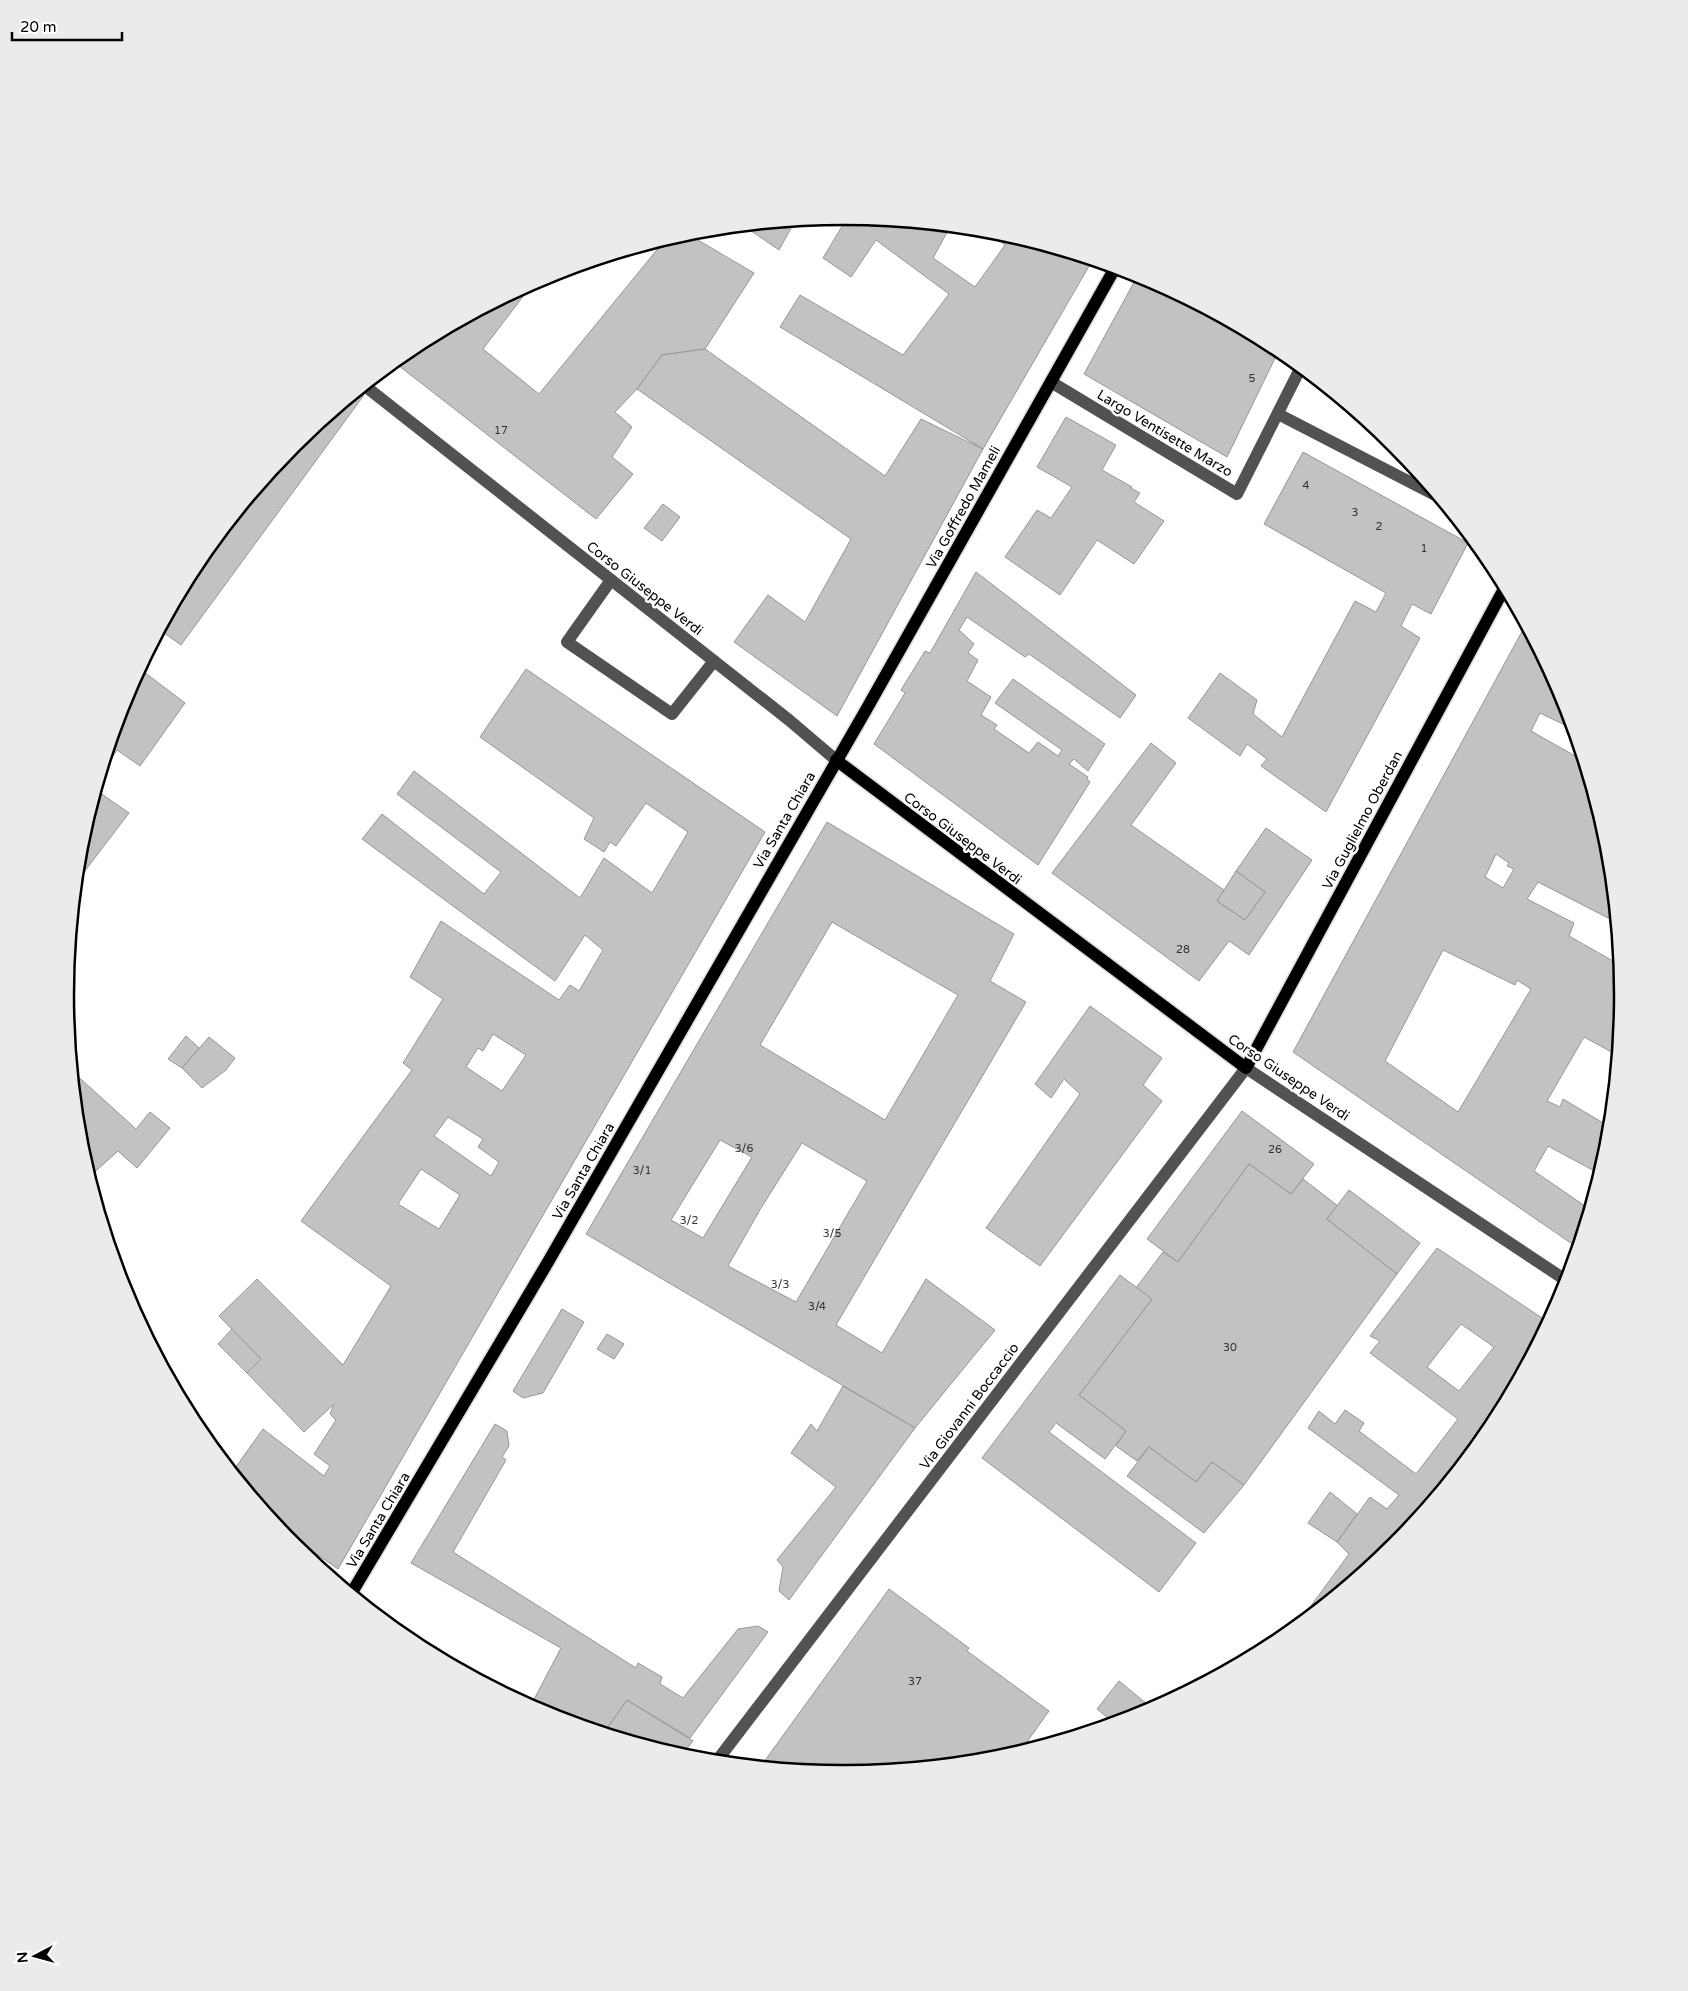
<svg xmlns="http://www.w3.org/2000/svg" width="1688" height="1991" font-family="'Varela Round',sans-serif">
  <style>
    .building { fill: #c2c2c2; stroke: #969696; fill-rule: evenodd }
    .lines { fill: none; stroke-linecap: round; stroke-linejoin: round }
    .major-casing { stroke: #dbdbdb; stroke-width: 15 }
    .minor { stroke: #525252; stroke-width: 12 }
    .major { stroke: #000; stroke-width: 12 }
    .labels { text-anchor: middle; stroke-width: 5; stroke-linejoin: round; paint-order: stroke }
    .number-label { font-size: 11px; fill: #303030 }
    .street-label { font-size: 14px; fill: #000; stroke: #fff }
    .rim { fill: none; stroke: #000; stroke-width: 2.5 }
  </style>
  <rect width="100%" height="100%" fill="#fff"/>
  <g class="building">
    <path d="M836 217H844L950 227 933 258 975 287 1005 245 987 231 996 232 1092 261 983 449 780 327 800 295 903 355 949 294 876 240 851 277 823 258 844 223Z"/>
    <path d="M795 221 779 250 744 226Z"/>
    <path d="M686 233 754 273 705 349 662 355 637 389 615 412 632 427 612 457 633 474 596 519 394 362 411 348 534 282 483 349 539 394 665 240Z"/>
    <path d="M1138 275 1279 350 1227 457 1084 374Z"/>
    <path d="M705 349 885 476 921 419 983 449 837 716 734 642 768 595 805 622 851 539 637 389 662 355Z"/>
    <path d="M358 391 364 395 181 645 160 630 196 562 293 444Z"/>
    <path d="M1066 417 1116 445 1102 470 1132 487 1131 488 1140 493 1134 502 1164 521 1134 564 1097 540 1060 595 1005 557 1037 510 1051 518 1072 487 1037 467Z"/>
    <path d="M1303 452 1468 543 1431 614 1412 604 1401 626 1420 638 1326 812 1261 766 1267 759 1247 744 1240 756 1188 718 1220 673 1257 700 1253 714 1282 737 1355 601 1376 612 1386 593 1264 524Z"/>
    <path d="M663 504 680 517 662 541 644 528Z"/>
    <path d="M976 572 1136 695 1120 718 1029 654 1025 657 967 617 959 630 974 644 968 653 978 660 967 681 991 697 981 715 997 725 994 729 1029 753 1038 742 1058 756 1062 750 995 703 1013 679 1105 744 1088 771 1074 759 1069 764 1088 777 1087 779 1090 782 1038 865 874 744 905 693 901 690 925 651 930 653Z"/>
    <path d="M1525 626 1564 698 1573 729 1540 713 1531 731 1577 757 1580 751 1608 844 1616 922 1538 882 1527 899 1574 923 1569 936 1620 965 1623 995 1617 1055 1584 1037 1547 1101 1560 1107 1563 1099 1610 1127 1608 1148 1600 1174 1548 1146 1534 1171 1585 1206 1596 1186 1578 1248 1293 1052ZM1496 854 1509 863 1507 866 1514 869 1503 888 1485 877ZM1443 950 1515 985 1517 980 1531 989 1458 1112 1385 1061Z"/>
    <path d="M140 669 185 703 140 766 117 750 102 772 124 697Z"/>
    <path d="M526 669 765 832 338 1569 281 1529 280 1531 233 1473V1471L263 1429 324 1476 330 1466 314 1454 336 1420 330 1414 334 1404 304 1432 247 1373 261 1359 219 1316 257 1279 343 1365 391 1286 301 1221 412 1070 403 1063 443 999 410 977 441 921 559 1000 570 985 579 991 603 950 585 935 555 981 362 839 382 814 484 894 501 872 397 794 414 771 580 898 604 858 652 893 688 832 646 803 616 846 610 842 604 852 584 839 594 818 480 737ZM493 1034 526 1055 502 1091 466 1067 478 1048 483 1051ZM448 1117 483 1139 478 1147 499 1162 491 1176 434 1136ZM421 1169 460 1195 439 1229 398 1204Z"/>
    <path d="M1151 743 1176 763 1131 825 1224 890 1217 901 1245 920 1265 892 1236 871 1266 828 1312 860 1249 955 1229 941 1199 981 1052 873Z"/>
    <path d="M96 790 129 813 81 876 77 873 80 843Z"/>
    <path d="M827 822 1014 934 990 981 1026 1002 836 1325 882 1353 926 1279 995 1330 915 1428 586 1234ZM832 922 958 995 885 1120 760 1045ZM720 1140 752 1157 703 1238 671 1220ZM802 1143 867 1181 796 1302 728 1266 761 1208Z"/>
    <path d="M1236 871 1265 892 1245 920 1217 901Z"/>
    <path d="M1090 1006 1162 1058 1143 1085 1162 1101 1040 1266 986 1228 1080 1094 1064 1079 1051 1098 1035 1084Z"/>
    <path d="M186 1036 199 1048 182 1068 168 1059Z"/>
    <path d="M209 1037 235 1058 226 1070 202 1088 182 1068Z"/>
    <path d="M73 1072 136 1129 150 1112 170 1128 137 1168 118 1151 89 1177 80 1147Z"/>
    <path d="M1242 1111 1314 1164 1291 1194 1249 1164 1178 1262 1147 1239Z"/>
    <path d="M1249 1164 1291 1194 1303 1179 1338 1206 1327 1219 1397 1274 1244 1485 1212 1462 1196 1482 1149 1447 1137 1461 1116 1446 1126 1431 1079 1395 1152 1299 1136 1288 1163 1252 1178 1262Z"/>
    <path d="M1349 1190 1420 1243 1397 1274 1327 1219Z"/>
    <path d="M1437 1248 1548 1322 1492 1429 1395 1547 1294 1629 1349 1554 1337 1542 1370 1497 1387 1509 1399 1495 1308 1428 1319 1411 1335 1424 1345 1410 1364 1423 1359 1431 1416 1474 1458 1419 1370 1353 1380 1341 1370 1336ZM1461 1324 1494 1347 1459 1391 1427 1367Z"/>
    <path d="M1120 1275 1152 1299 1079 1395 1126 1431 1105 1459 1056 1423 1049 1432 1196 1543 1159 1592 982 1458Z"/>
    <path d="M562 1309 584 1322 543 1393 523 1398 513 1391Z"/>
    <path d="M232 1329 261 1359 247 1373 218 1344Z"/>
    <path d="M607 1334 624 1344 614 1359 597 1349Z"/>
    <path d="M843 1386 915 1428 789 1600 779 1591 783 1567 777 1560 836 1487 791 1453 811 1424 817 1431Z"/>
    <path d="M495 1424 507 1431 509 1446 502 1457 506 1460 453 1552 636 1668 638 1663 662 1677 660 1684 683 1698 738 1629 758 1626 768 1632 690 1738 627 1700 604 1733 595 1730 578 1720 575 1724 546 1715 530 1707 561 1648 411 1563Z"/>
    <path d="M1149 1447 1196 1482 1212 1462 1244 1485 1204 1533 1127 1476Z"/>
    <path d="M1330 1492 1357 1514 1337 1542 1308 1523Z"/>
    <path d="M889 1589 969 1648 967 1651 1049 1711 1019 1753 996 1760 844 1774 761 1766Z"/>
    <path d="M1119 1681 1153 1709 1142 1715 1115 1724 1097 1709Z"/>
    <path d="M627 1700 693 1741 681 1756 604 1733Z"/>
  </g>
  <g class="lines">
    <defs>
      <g id="major">
        <path d="M836 760 1246 1068 1505 587"/>
        <path d="M351 1594 548 1262 866 710 1115 268"/>
      </g>
    </defs>
    <use href="#major" class="major-casing"/>
    <g class="minor">
      <path d="M1051 382 1237 494 1301 367"/>
      <path d="M365 386 789 720 836 760"/>
      <path d="M1278 414 1437 496"/>
      <path d="M611 580 567 642 672 714 714 661"/>
      <path d="M716 1762 1246 1068 1567 1281"/>
    </g>
    <use href="#major" class="major"/>
  </g>
  <g class="labels">
    <g class="number-label">
      <text x="1252" y="382">5</text>
      <text x="501" y="434">17</text>
      <text x="1306" y="489">4</text>
      <text x="1355" y="516">3</text>
      <text x="1379" y="530">2</text>
      <text x="1424" y="552">1</text>
      <text x="1183" y="953">28</text>
      <text x="744" y="1152">3/6</text>
      <text x="1275" y="1153">26</text>
      <text x="642" y="1174">3/1</text>
      <text x="689" y="1224">3/2</text>
      <text x="832" y="1237">3/5</text>
      <text x="780" y="1288">3/3</text>
      <text x="817" y="1310">3/4</text>
      <text x="1230" y="1351">30</text>
      <text x="915" y="1685">37</text>
    </g>
    <g class="street-label">
      <text transform="translate(1165 433) rotate(31)" y="5">Largo Ventisette Marzo</text>
      <text transform="translate(963 507) rotate(-61)" y="5">Via Goffredo Mameli</text>
      <text transform="translate(645 588) rotate(38)" y="5">Corso Giuseppe Verdi</text>
      <text transform="translate(784 820) rotate(-60)" y="5">Via Santa Chiara</text>
      <text transform="translate(1362 820) rotate(-62)" y="5">Via Guglielmo Oberdan</text>
      <text transform="translate(963 838) rotate(37)" y="5">Corso Giuseppe Verdi</text>
      <text transform="translate(1289 1077) rotate(34)" y="5">Corso Giuseppe Verdi</text>
      <text transform="translate(583 1171) rotate(-60)" y="5">Via Santa Chiara</text>
      <text transform="translate(969 1406) rotate(-53)" y="5">Via Giovanni Boccaccio</text>
      <text transform="translate(378 1520) rotate(-59)" y="5">Via Santa Chiara</text>
    </g>
  </g>
  <path d="M0 0H1688V1991H0ZM74 995a770 770 0 1 1 1540 0a770 770 0 1 1-1540 0Z" fill="#ebebeb" fill-rule="evenodd"/>
  <path class="rim" d="M74 995a770 770 0 1 1 1540 0a770 770 0 1 1-1540 0Z"/>
  <g transform="translate(35 1956) rotate(264)" stroke="#ffffff" stroke-width="4" paint-order="stroke">
  <path d="M0-4L9 19L0 12L-9 19Z" fill="#000000"/>
  <text y="-8" font-size="14" font-weight="bold" text-anchor="middle" fill="#000000">N</text>
  </g>
  <path d="M12 32v8h110v-8" fill="none" stroke="#000000" stroke-width="2.5"/>
  <text x="20" y="32" font-size="15" fill="#000000" stroke="#ffffff" stroke-width="4" paint-order="stroke">20 m</text>
</svg>
